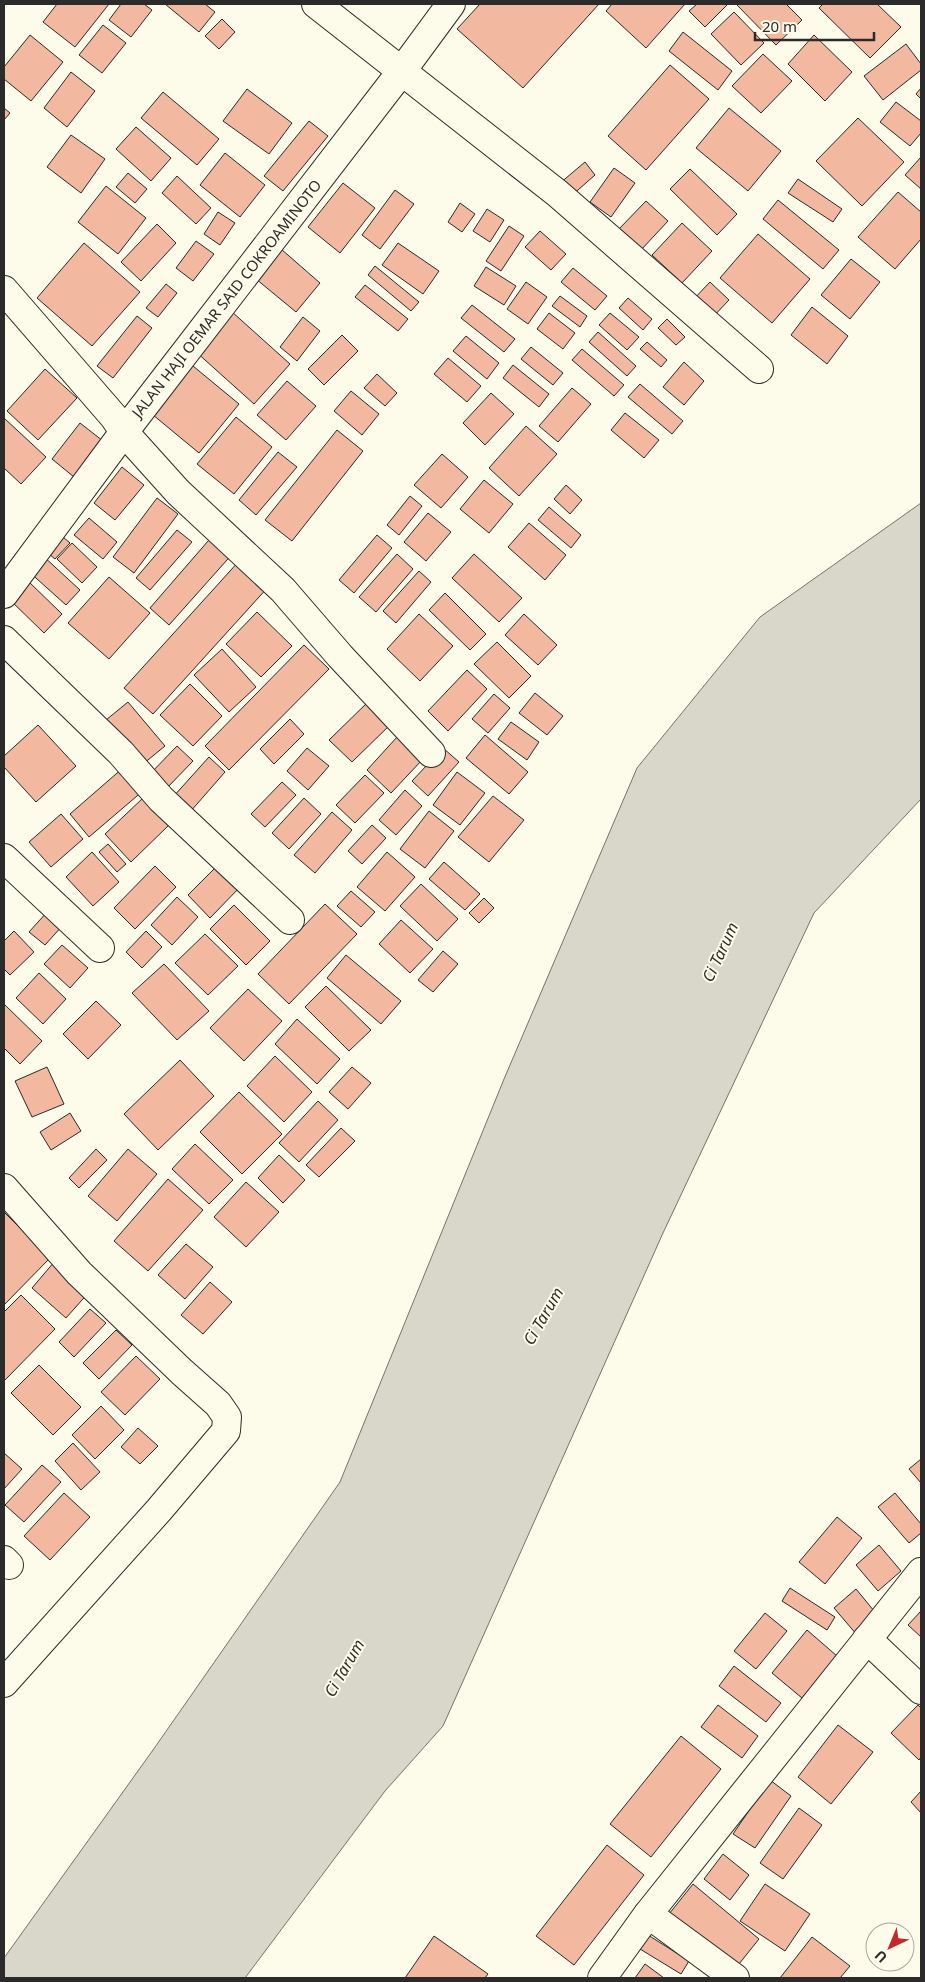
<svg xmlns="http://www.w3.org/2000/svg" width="925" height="1982" font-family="'Noto Sans',sans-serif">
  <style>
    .water { fill: #d8d7c9; stroke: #74746e }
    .building { fill: #f2b8a0; stroke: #2b2b2b }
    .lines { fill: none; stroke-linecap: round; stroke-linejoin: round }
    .minor-casing { stroke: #2b2b2b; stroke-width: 30 }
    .minor { stroke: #fdfbea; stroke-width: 28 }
    .labels { text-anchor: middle; stroke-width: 4; stroke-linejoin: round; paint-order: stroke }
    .street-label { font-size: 15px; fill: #2b2b2b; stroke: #fdfbea }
    .water-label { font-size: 16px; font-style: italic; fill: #2b2b2b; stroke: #fdfbea }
  </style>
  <rect width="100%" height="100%" fill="#fdfbea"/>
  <path class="water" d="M921 503V799L814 913 663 1233 443 1726 385 1791 245 1978H4V1958L153 1750 340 1482 504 1079 637 768 760 617Z"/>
  <g class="building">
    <path d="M57 4H109L75 47 43 22Z"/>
    <path d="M121 4H144L152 10 131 37 109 20Z"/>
    <path d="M165 4H205L215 12 199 32Z"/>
    <path d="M480 4H599L523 88 457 29Z"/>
    <path d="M612 4H685L646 48 606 11Z"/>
    <path d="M697 4H728L705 27 689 11Z"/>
    <path d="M736 4H786L802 20 776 45Z"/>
    <path d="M823 4H877L901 27 870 58 819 8Z"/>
    <path d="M734 12 764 43 741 65 711 34Z"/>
    <path d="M222 19 235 32 219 49 205 36Z"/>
    <path d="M103 25 126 43 102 73 79 55Z"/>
    <path d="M683 32 732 71 718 90 669 51Z"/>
    <path d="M30 35 63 62 31 101 4 79V67Z"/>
    <path d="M814 35 852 72 825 101 788 64Z"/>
    <path d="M906 44 921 64V70L883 100 864 76Z"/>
    <path d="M763 54 792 81 761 113 732 86Z"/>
    <path d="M670 65 709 99 646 170 608 136Z"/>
    <path d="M71 72 95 91 67 127 44 108Z"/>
    <path d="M921 88V99L916 94Z"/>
    <path d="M247 89 292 123 269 154 223 121Z"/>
    <path d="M163 92 219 139 197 165 141 118Z"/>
    <path d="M896 102 921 121V133L910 146 880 122Z"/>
    <path d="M4 108 10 113 4 120Z"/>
    <path d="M729 108 781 151 748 191 696 148Z"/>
    <path d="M858 118 904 162 862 206 816 161Z"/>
    <path d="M309 121 328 136 283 191 264 176Z"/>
    <path d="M136 127 171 158 151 181 116 149Z"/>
    <path d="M71 135 105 159 81 193 47 167Z"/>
    <path d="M225 153 265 185 240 217 200 185Z"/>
    <path d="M921 157V189L905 175Z"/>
    <path d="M585 162 595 175 570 197 559 184Z"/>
    <path d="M614 168 635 183 611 217 590 202Z"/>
    <path d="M690 169 737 214 717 235 670 189Z"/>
    <path d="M128 173 147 189 135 203 116 187Z"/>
    <path d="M177 176 211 208 196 224 162 193Z"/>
    <path d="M798 179 842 209 833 222 788 193Z"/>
    <path d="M343 183 375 208 340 253 308 227Z"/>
    <path d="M106 186 146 218 118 254 78 222Z"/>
    <path d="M395 190 414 204 380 249 362 235Z"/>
    <path d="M898 192 921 212V239L895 269 858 237Z"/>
    <path d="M778 200 839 250 823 269 763 219Z"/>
    <path d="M646 201 668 221 641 250 619 229Z"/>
    <path d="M460 203 475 214 462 232 448 222Z"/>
    <path d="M487 209 504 220 490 242 473 231Z"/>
    <path d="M218 212 235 223 220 245 204 234Z"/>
    <path d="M682 223 712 251 682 283 652 255Z"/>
    <path d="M157 224 176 243 141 281 121 262Z"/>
    <path d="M509 226 524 236 501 271 486 261Z"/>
    <path d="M540 231 566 254 551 270 525 247Z"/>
    <path d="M758 234 810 279 772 323 720 278Z"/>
    <path d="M196 241 214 254 193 281 176 268Z"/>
    <path d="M84 243 140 292 92 346 37 298Z"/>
    <path d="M398 243 439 271 423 294 382 265Z"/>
    <path d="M281 249 320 283 296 312 256 279Z"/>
    <path d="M851 259 880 282 850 319 821 295Z"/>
    <path d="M375 266 419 302 411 311 368 275Z"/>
    <path d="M486 267 516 286 504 305 474 286Z"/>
    <path d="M573 268 607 296 595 310 561 282Z"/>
    <path d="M526 282 547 297 528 324 507 309Z"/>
    <path d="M710 282 729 300 709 321 690 303Z"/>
    <path d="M166 284 177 293 158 317 146 308Z"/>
    <path d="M365 285 408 319 398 331 355 297Z"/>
    <path d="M560 296 587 316 580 327 552 306Z"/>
    <path d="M628 298 652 319 643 330 619 308Z"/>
    <path d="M472 305 515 339 504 352 461 318Z"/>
    <path d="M812 307 848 336 827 364 791 335Z"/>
    <path d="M231 311 290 364 254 404 195 351Z"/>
    <path d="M549 313 575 333 563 349 537 329Z"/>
    <path d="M610 313 639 337 627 350 599 325Z"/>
    <path d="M137 316 152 328 113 378 97 366Z"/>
    <path d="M303 317 320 331 297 361 280 347Z"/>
    <path d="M667 319 685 337 676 345 658 328Z"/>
    <path d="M598 332 636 366 627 376 589 342Z"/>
    <path d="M342 335 358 351 324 385 308 369Z"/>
    <path d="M466 336 499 363 487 379 453 351Z"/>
    <path d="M647 342 667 360 661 367 640 349Z"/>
    <path d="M531 347 563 373 553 385 521 359Z"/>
    <path d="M582 349 624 385 614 396 572 360Z"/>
    <path d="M448 358 481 386 467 402 434 374Z"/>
    <path d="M187 361 239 404 199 453 147 410Z"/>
    <path d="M684 362 704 381 684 405 663 387Z"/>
    <path d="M513 365 549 394 539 407 503 378Z"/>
    <path d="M45 369 77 398 38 440 7 411Z"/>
    <path d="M377 374 397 393 385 406 364 388Z"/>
    <path d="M287 381 316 406 286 440 257 415Z"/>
    <path d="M640 384 683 421 672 434 628 397Z"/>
    <path d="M572 388 591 404 558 442 539 426Z"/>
    <path d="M351 391 379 414 362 435 334 411Z"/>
    <path d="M491 393 514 414 485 445 463 423Z"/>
    <path d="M625 413 659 440 644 458 611 430Z"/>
    <path d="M236 417 272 447 234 494 197 464Z"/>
    <path d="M4 418 46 457 21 484 4 468Z"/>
    <path d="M80 423 103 441 74 477 52 459Z"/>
    <path d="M526 426 557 454 519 496 489 468Z"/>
    <path d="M337 430 363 451 292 541 265 520Z"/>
    <path d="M278 452 297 467 256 515 239 500Z"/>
    <path d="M442 454 468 477 441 508 414 485Z"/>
    <path d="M122 467 144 485 115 520 94 503Z"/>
    <path d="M484 480 513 504 489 533 460 509Z"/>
    <path d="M566 485 582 500 570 514 554 499Z"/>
    <path d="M410 496 422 506 399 535 387 525Z"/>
    <path d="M157 498 178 514 134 573 113 557Z"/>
    <path d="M549 507 581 535 571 548 538 520Z"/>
    <path d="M428 513 451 532 426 561 404 542Z"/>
    <path d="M89 518 117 542 103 559 74 535Z"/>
    <path d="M529 523 566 555 545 580 508 547Z"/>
    <path d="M177 530 192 542 150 590 136 578Z"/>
    <path d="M56 531 70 543 55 559 42 548Z"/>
    <path d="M215 533 235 551 169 625 150 608Z"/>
    <path d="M377 535 392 548 354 593 339 580Z"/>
    <path d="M72 543 97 567 82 583 57 559Z"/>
    <path d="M397 554 413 569 376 612 359 597Z"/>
    <path d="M474 554 522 598 499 622 452 578Z"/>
    <path d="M42 555 80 590 66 605 27 570Z"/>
    <path d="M240 560 269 586 153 714 124 688Z"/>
    <path d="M419 571 431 582 396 623 383 611Z"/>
    <path d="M109 577 150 613 109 659 68 623Z"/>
    <path d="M27 580 62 614 44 633 9 599Z"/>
    <path d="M445 593 486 634 470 650 429 610Z"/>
    <path d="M257 612 292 646 261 677 226 644Z"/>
    <path d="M419 614 453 646 420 681 387 649Z"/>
    <path d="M524 614 557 645 538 665 505 635Z"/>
    <path d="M497 642 531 676 509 698 474 664Z"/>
    <path d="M304 645 329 669 229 770 205 746Z"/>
    <path d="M222 649 256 687 229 712 194 675Z"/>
    <path d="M467 670 487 689 448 731 428 711Z"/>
    <path d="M190 684 222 716 193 746 160 715Z"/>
    <path d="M535 693 563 716 547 735 519 713Z"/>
    <path d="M494 694 510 708 488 733 472 719Z"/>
    <path d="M371 699 393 722 352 762 329 740Z"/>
    <path d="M128 702 165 746 143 764 106 720Z"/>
    <path d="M290 719 304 734 274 764 260 749Z"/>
    <path d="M511 722 539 742 527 760 498 739Z"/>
    <path d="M38 725 76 766 36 802 4 767V756Z"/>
    <path d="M485 735 528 772 509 794 466 758Z"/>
    <path d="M398 736 423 759 391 793 367 770Z"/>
    <path d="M177 746 193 761 166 789 150 774Z"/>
    <path d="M307 748 329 766 308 790 287 771Z"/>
    <path d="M443 748 459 762 428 796 412 781Z"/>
    <path d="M209 757 225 772 190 812 173 797Z"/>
    <path d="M124 767 144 790 89 837 70 814Z"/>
    <path d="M457 772 485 793 460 825 433 805Z"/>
    <path d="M365 775 384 793 355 823 336 805Z"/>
    <path d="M282 782 296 795 265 827 251 814Z"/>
    <path d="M405 790 422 806 396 835 379 820Z"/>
    <path d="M493 796 524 820 489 862 458 837Z"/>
    <path d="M143 798 169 825 131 862 105 834Z"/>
    <path d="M304 798 321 814 289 849 272 833Z"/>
    <path d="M429 811 454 831 425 868 400 849Z"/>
    <path d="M332 812 352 830 315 873 294 855Z"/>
    <path d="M61 814 83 839 51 867 29 842Z"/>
    <path d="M372 825 386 838 362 864 348 851Z"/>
    <path d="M108 844 126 864 117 872 99 852Z"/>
    <path d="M92 852 119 882 93 906 66 877Z"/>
    <path d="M387 852 415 877 385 911 357 887Z"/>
    <path d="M444 862 480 894 465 910 429 879Z"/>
    <path d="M219 864 241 886 210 918 188 895Z"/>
    <path d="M155 866 176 887 135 929 114 908Z"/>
    <path d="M421 884 458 919 437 941 400 906Z"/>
    <path d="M351 891 375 912 361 927 337 906Z"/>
    <path d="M177 897 198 917 172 945 151 925Z"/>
    <path d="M484 898 494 908 479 923 469 913Z"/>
    <path d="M325 904 357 934 289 1004 258 974Z"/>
    <path d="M234 905 270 941 246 965 210 929Z"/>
    <path d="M48 911 63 925 45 945 29 932Z"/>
    <path d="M401 920 433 949 410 973 379 944Z"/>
    <path d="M14 931 34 952 10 975 4 969V941Z"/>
    <path d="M146 931 162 947 142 968 126 952Z"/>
    <path d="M205 934 238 966 208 995 175 963Z"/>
    <path d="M62 945 88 968 70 988 44 964Z"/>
    <path d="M443 951 458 964 433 992 418 980Z"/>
    <path d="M346 955 401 1001 381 1024 327 978Z"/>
    <path d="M164 964 209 1011 177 1040 132 993Z"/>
    <path d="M39 973 66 999 43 1024 16 998Z"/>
    <path d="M326 986 371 1030 349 1051 305 1007Z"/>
    <path d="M248 989 282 1021 244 1061 210 1028Z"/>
    <path d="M96 1001 121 1025 88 1059 63 1034Z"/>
    <path d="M4 1004 42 1041 20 1064 4 1048Z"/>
    <path d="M297 1019 340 1059 317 1084 275 1044Z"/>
    <path d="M275 1056 312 1092 284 1122 247 1086Z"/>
    <path d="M180 1060 214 1096 158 1150 124 1114Z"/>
    <path d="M47 1067 64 1104 32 1117 15 1081Z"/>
    <path d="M352 1067 371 1083 348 1109 329 1092Z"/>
    <path d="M239 1092 282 1134 242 1174 200 1132Z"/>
    <path d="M318 1101 338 1120 299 1162 279 1143Z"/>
    <path d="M70 1113 81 1131 51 1150 40 1132Z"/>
    <path d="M341 1128 355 1141 319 1177 306 1165Z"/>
    <path d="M195 1144 233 1180 209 1204 172 1169Z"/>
    <path d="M96 1149 107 1160 79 1188 69 1178Z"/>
    <path d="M128 1149 157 1174 117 1221 88 1196Z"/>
    <path d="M279 1155 305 1180 283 1203 258 1178Z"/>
    <path d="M168 1179 203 1210 148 1271 114 1241Z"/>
    <path d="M246 1182 279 1212 246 1247 214 1217Z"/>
    <path d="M4 1212 50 1258 4 1305Z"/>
    <path d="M186 1244 213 1267 185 1299 158 1275Z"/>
    <path d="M55 1261 90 1291 66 1318 32 1288Z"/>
    <path d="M210 1282 232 1302 203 1334 181 1315Z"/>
    <path d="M21 1295 55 1329 4 1381V1312Z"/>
    <path d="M90 1309 106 1323 74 1357 59 1342Z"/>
    <path d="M116 1330 132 1345 99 1379 83 1363Z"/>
    <path d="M136 1356 160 1379 125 1415 101 1392Z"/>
    <path d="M39 1365 81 1407 53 1435 11 1393Z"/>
    <path d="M101 1406 124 1430 95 1459 72 1435Z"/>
    <path d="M138 1428 158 1446 140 1464 121 1447Z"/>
    <path d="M73 1443 100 1472 81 1490 55 1461Z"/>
    <path d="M4 1453 22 1469 4 1489Z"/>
    <path d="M921 1459V1483L909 1469Z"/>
    <path d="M42 1465 61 1482 24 1522 5 1505Z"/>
    <path d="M64 1493 90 1517 50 1560 24 1536Z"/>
    <path d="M895 1493 921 1524V1533L909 1543 878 1507Z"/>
    <path d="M837 1517 862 1538 825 1584 799 1562Z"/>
    <path d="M879 1545 901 1571 878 1591 856 1565Z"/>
    <path d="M790 1588 835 1617 827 1630 782 1601Z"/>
    <path d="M856 1589 879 1617 857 1635 834 1608Z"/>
    <path d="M921 1611V1637L908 1625Z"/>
    <path d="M765 1613 787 1631 756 1669 734 1651Z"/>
    <path d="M807 1630 837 1656 802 1698 772 1673Z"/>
    <path d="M734 1666 781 1703 766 1722 719 1686Z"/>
    <path d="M718 1705 758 1736 742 1758 701 1727Z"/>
    <path d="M918 1705 921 1708V1757L919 1760 891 1733Z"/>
    <path d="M838 1725 873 1752 831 1804 798 1777Z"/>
    <path d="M681 1736 721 1769 651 1857 610 1824Z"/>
    <path d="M770 1780 791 1796 755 1848 733 1834Z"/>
    <path d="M921 1791V1813L911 1802Z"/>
    <path d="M799 1808 822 1825 783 1879 760 1863Z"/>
    <path d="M607 1845 644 1875 574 1965 536 1936Z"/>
    <path d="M723 1854 749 1875 730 1900 704 1879Z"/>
    <path d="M693 1884 759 1939 731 1974 665 1919Z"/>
    <path d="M765 1884 810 1914 785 1951 740 1921Z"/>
    <path d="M648 1935 689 1961 681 1974 640 1949Z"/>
    <path d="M434 1936 488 1974 485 1978H405Z"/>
    <path d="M812 1937 850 1966 840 1978H780Z"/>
    <path d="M645 1964 664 1978H635Z"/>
  </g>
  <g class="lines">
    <defs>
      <g id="minor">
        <path d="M316 4 557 193 759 369"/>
        <path d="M4 290 114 417 124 432 178 492 283 590 340 656 431 753"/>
        <path d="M4 594 124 432 401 72 451 4"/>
        <path d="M4 640 121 753 161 799 290 920"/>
        <path d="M4 858 100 948"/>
        <path d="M4 1188 79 1273 182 1372 218 1404 227 1417 226 1431 159 1510 4 1683"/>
        <path d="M4 1560 9 1565"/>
        <path d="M867 1639 921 1690"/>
        <path d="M648 1914 735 1978"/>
        <path d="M602 1978 648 1914 921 1572"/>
      </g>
    </defs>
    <use href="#minor" class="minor-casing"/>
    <use href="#minor" class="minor"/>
  </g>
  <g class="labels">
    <g class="street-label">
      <text transform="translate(227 299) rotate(-52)" y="5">JALAN HAJI OEMAR SAID COKROAMINOTO</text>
    </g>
    <g class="water-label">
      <text transform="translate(720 952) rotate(-65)" y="6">Ci Tarum</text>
      <text transform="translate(543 1316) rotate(-60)" y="6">Ci Tarum</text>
      <text transform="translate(344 1668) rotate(-60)" y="6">Ci Tarum</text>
    </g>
  </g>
  <rect width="925" height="1982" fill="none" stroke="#2b2b2b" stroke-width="10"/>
  <g transform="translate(890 1947) rotate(224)"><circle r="24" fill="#fdfbea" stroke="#a9a89e"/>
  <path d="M0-4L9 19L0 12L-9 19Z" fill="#c62828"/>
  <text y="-8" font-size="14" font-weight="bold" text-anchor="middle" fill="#2b2b2b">U</text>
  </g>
  <path d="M755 32v8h119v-8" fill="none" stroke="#2b2b2b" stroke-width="2.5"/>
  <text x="762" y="32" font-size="15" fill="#2b2b2b" stroke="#fdfbea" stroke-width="4" paint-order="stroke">20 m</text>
</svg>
